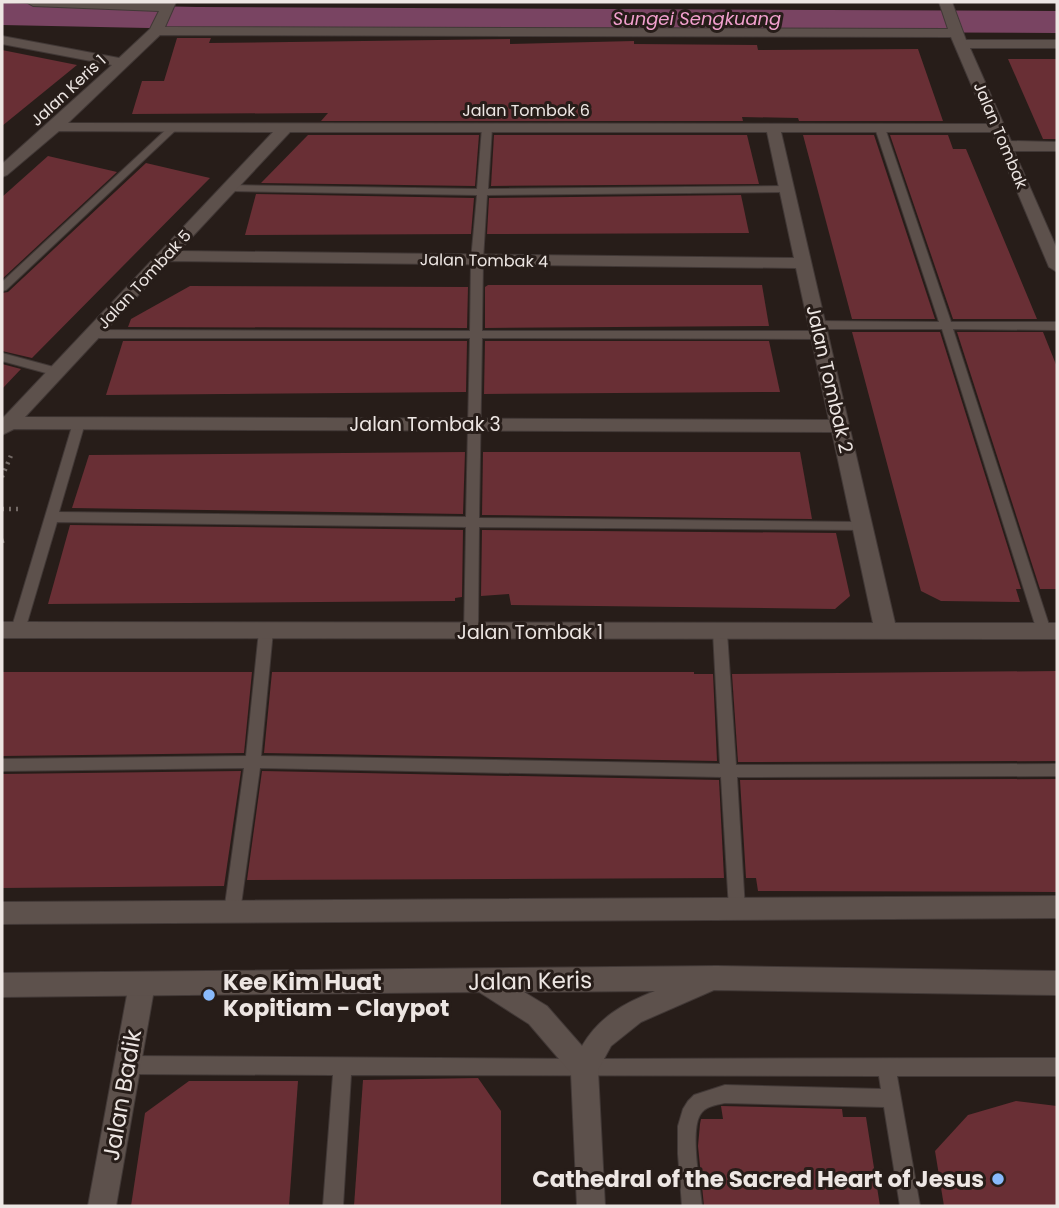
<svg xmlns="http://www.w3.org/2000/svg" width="1059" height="1208" font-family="Poppins,sans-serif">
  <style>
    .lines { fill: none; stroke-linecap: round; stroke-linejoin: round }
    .river { fill: #794462; fill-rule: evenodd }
    .building { fill: #692f35 }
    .lane-casing { stroke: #413836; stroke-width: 2 }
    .street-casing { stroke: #413836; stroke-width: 2 }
    .secondary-casing { stroke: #413836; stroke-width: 2 }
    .path { stroke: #736a66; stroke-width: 4.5; stroke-dasharray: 2 5; stroke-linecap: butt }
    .lane { fill: #5d514c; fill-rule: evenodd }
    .street { fill: #5d514c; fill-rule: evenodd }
    .secondary { fill: #5d514c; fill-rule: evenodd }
    .poi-dot { fill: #89bafc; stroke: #271d19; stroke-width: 2.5 }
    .labels { text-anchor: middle; stroke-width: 6; stroke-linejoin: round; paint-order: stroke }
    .far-street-label { font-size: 16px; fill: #ede6e3; stroke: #271d19 }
    .far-water-label { font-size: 18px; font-style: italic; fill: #f2a0ce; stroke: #271d19 }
    .street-label { font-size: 19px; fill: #ede6e3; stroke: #271d19 }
    .near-street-label { font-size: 23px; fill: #ede6e3; stroke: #271d19 }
    .near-poi-label { font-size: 23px; font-weight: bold; fill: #ede6e3; stroke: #271d19; text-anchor: start }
  </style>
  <rect width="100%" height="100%" fill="#271d19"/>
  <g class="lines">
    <path class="river" d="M2 3 197 7 1057 11V33L197 29 2 25Z"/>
  </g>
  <g class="building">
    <path d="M177 38H211L209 43 510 39V44L634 41V44L757 45 758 50 918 49 943 121H799L798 118 742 117 743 121H321L328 113 132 114 142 81H164Z"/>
    <path d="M2 50 77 65 2 126Z"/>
    <path d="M1008 59H1057V139H1043Z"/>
    <path d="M308 135H479L475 186 261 183Z"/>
    <path d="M494 135H747L759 184 491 186Z"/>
    <path d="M803 135H874L935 319H852Z"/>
    <path d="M890 135H948L953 149H966L1037 319H953Z"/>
    <path d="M48 156 117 172 2 279V197Z"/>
    <path d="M146 163 210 178 32 358 2 351V293L8 292Z"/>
    <path d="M256 194 474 198 471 234 245 235Z"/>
    <path d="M741 195 749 233 487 234 489 198Z"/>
    <path d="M488 285H762L769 326 485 328V287Z"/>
    <path d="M190 286 468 287 467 328 128 327 131 319Z"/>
    <path d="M852 332H940L1021 589H1016L1020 602 941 601 921 591Z"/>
    <path d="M957 332H1043L1057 367V589H1040Z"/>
    <path d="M123 341H467L466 392 106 395Z"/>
    <path d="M485 341H769L780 392 484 394Z"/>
    <path d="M2 364 21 369 2 389Z"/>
    <path d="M465 452 463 514 72 508 89 455Z"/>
    <path d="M483 452H800L812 519 482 515Z"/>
    <path d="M70 525 463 530 462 597 455 598V601L48 604Z"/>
    <path d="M482 530 836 533 850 596 835 609 511 605 509 594 481 596Z"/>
    <path d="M1057 671V761L738 762 732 674Z"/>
    <path d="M2 672H252L244 753 2 756Z"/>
    <path d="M272 672H694V674H713L717 761 264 753Z"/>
    <path d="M241 771 224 886 2 888V774Z"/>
    <path d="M262 771 719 780 724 878 247 880Z"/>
    <path d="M1057 779V892L758 891 756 878H746L740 780Z"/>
    <path d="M478 1078 501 1111V1206H354L363 1080Z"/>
    <path d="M189 1081H298L289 1206H131L145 1113Z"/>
    <path d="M1016 1101 1057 1106V1206H944L935 1151 968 1115Z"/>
    <path d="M721 1106 842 1109 843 1117H866L880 1206H704L698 1146 700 1124 701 1119H723Z"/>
  </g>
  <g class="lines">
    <defs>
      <g id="lane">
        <path d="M171 125 179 127 6 290 2 291V282Z"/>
        <path d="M487 125 492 128 488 189 787 186 792 189 787 192 487 195 483 260 482 331H819L825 335 819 339 482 338 479 518 863 522 868 524 870 527 868 530 479 527 478 633 476 637H466L464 633 466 527 57 522 25 630 23 634H13L11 630 73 423 79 419 85 423 59 512 466 517 470 338H92L86 334 92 330 470 331 471 260 477 195 229 191 224 188 229 185 477 189 482 128Z"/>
        <path d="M877 126 885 128 951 322H1057V330L953 329 1051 631 1049 635H1039L1037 631 942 329H817L811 325 817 321 939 322 875 128Z"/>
        <path d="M2 353 61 369 63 372 57 376 2 361Z"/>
        <path d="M266 626 271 627 273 631 261 756 720 764 713 632 715 628H725L727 632 736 765 1057 764V776L737 777 745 909 743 914 737 916 731 914 729 909 721 777 260 768 240 912 238 917 232 919 226 917 224 912 244 768 2 771V759L246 756 259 631 261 627Z"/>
        <path d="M127 1056 584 1059 1057 1058V1076H897L920 1206H900L884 1107 725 1103C716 1105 705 1106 700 1115 690 1132 700 1185 702 1206H682L678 1154V1126L683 1109 688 1101 694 1095 725 1085 881 1089 879 1076 351 1075 343 1206H323L333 1075 127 1074 121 1071 118 1065 121 1059Z"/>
      </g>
      <g id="street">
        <path d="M26 2H176L165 27 948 29 939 2H952L966 40H1057V48H970L1011 141 1057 142V151H1014L1057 249V272L1049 267 992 132H781L895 623H1057V639L2 638V622L873 623 832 432 14 429 2 435V419L273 132 59 131 7 175 2 177V164L112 65 2 44V36L119 58 150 29 159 11 33 6ZM160 35 951 37 988 124 68 123ZM290 132H767L794 258 179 251ZM170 261 796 268 829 420 25 417Z"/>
        <path d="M1057 896V918L2 924V902Z"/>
        <path d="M142 972 151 975 155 984 116 1206H88L129 984 133 975Z"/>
      </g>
      <path id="secondary" d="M717 966 1057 971V995L714 990 641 1022 611 1046 598 1070 605 1206H577L571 1073 529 1024 479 992 2 997V973ZM655 991C624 1003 599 1017 582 1046L547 1006 524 992Z"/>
    </defs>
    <use href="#lane" class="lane-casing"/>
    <use href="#street" class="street-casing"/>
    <use href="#secondary" class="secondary-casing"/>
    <g class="path">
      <path d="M2 477 12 453"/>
      <path d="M2 509H18"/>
      <path d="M2 541 8 539"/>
    </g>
    <use href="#lane" class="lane"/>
    <use href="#street" class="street"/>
    <use href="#secondary" class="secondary"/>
  </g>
  <g class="poi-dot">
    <circle cx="209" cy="995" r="7"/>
    <circle cx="998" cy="1179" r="7"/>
  </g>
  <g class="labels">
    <g class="far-street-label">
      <text transform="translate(68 90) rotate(-43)" y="6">Jalan Keris 1</text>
      <text x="526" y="116">Jalan Tombok 6</text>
      <text transform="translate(1001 135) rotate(67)" y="6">Jalan Tombak</text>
      <text transform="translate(484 260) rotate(1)" y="6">Jalan Tombak 4</text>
      <text transform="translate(144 279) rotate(-47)" y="6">Jalan Tombak 5</text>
    </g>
    <g class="far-water-label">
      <text x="697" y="25">Sungei Sengkuang</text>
    </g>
    <g class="street-label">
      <text transform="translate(830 379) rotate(77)" y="7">Jalan Tombak 2</text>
      <text x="425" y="431">Jalan Tombak 3</text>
      <text x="530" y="639">Jalan Tombak 1</text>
    </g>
    <g class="near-street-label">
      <text transform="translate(530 981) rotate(-1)" y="8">Jalan Keris</text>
      <text transform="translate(122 1095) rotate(-80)" y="8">Jalan Badik</text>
    </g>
    <g class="near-poi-label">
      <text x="223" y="990">Kee Kim Huat<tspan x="223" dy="26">Kopitiam - Claypot</tspan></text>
      <text x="984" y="1187" text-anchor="end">Cathedral of the Sacred Heart of Jesus</text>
    </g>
  </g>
  <rect width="1059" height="1208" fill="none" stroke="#ede6e3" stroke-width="7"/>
</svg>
